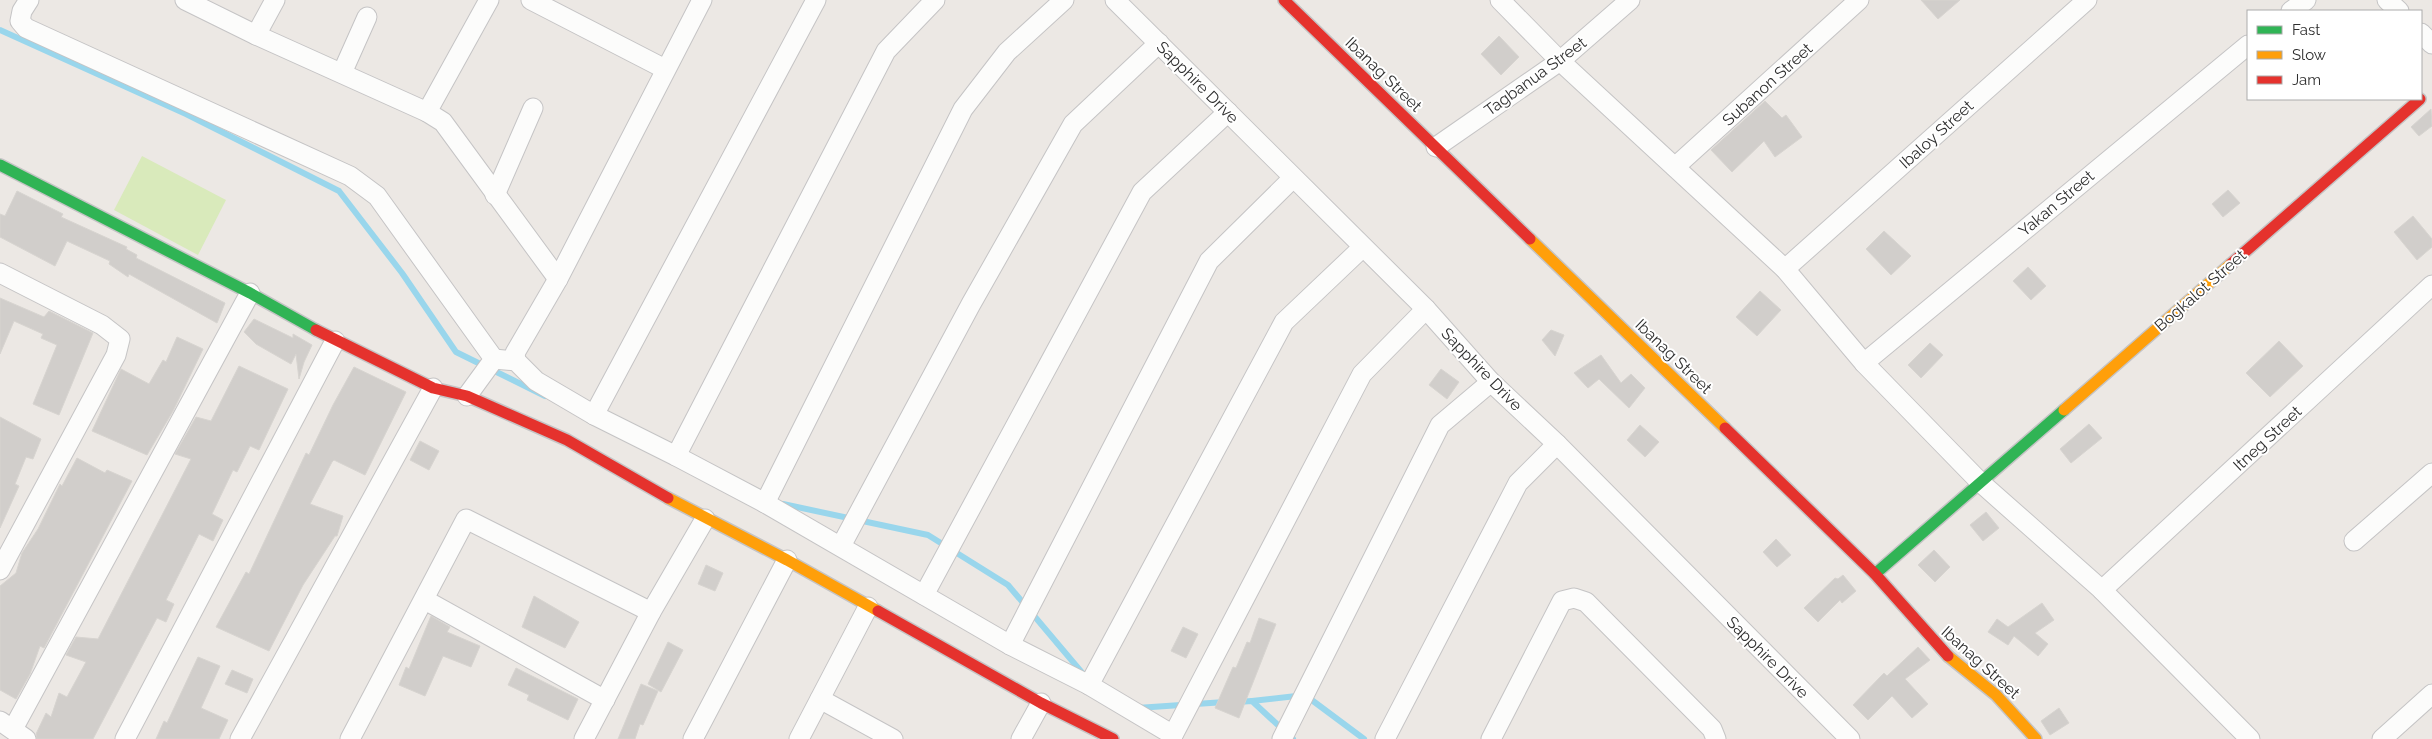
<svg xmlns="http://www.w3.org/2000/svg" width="2432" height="739" font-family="Raleway,sans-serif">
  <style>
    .pitch { fill: #d9eabb }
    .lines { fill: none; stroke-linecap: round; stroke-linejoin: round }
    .stream { stroke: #99d6ec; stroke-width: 6 }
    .building { fill: #d1cecb; stroke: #d7d4d0 }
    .street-casing { stroke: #c5c4c5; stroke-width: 21 }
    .fast-casing { stroke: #c5c4c5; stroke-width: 14 }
    .slow-casing { stroke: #c5c4c5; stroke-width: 14 }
    .jam-casing { stroke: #c5c4c5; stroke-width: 14 }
    .street { stroke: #fcfcfb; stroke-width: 19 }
    .fast { stroke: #30b455; stroke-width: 11 }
    .slow { stroke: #ff9f0a; stroke-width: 11 }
    .jam { stroke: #e5322d; stroke-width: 11 }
    .labels { text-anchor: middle; stroke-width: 4; stroke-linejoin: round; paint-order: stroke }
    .street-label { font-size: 16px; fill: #2e2e2e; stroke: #fff }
  </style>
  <rect width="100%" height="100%" fill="#ece8e4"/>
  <path class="pitch" d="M142 156 226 200 198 255 114 210Z"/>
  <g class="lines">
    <g class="stream">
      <path d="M0 30 186 114 339 191 402 273 456 352 545 396"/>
      <path d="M783 504 928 535 1008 585 1084 675"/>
      <path d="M1252 701 1305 695 1364 739"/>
      <path d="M1237 702 1252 701 1293 739"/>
      <path d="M1137 708 1225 702"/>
    </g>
  </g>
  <g class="building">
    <path d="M1921 0H1960L1938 19Z"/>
    <path d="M1499 36 1519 57 1501 75 1481 54Z"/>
    <path d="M1765 101 1782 118 1786 115 1802 137 1775 157 1764 141 1732 172 1711 150Z"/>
    <path d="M2431 109 2432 126 2419 136 2411 127Z"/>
    <path d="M2228 190 2240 203 2223 217 2212 204Z"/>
    <path d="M17 191 63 214 61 217 127 247 126 249 137 255 136 258 225 303 217 323 129 274 128 277 109 264 110 261 67 241 55 266 0 237V214L5 216Z"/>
    <path d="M2413 216 2432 239V247L2417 260 2394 232Z"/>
    <path d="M1884 231 1911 256 1891 275 1866 249Z"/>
    <path d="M2028 267 2046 286 2031 300 2013 281Z"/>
    <path d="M1760 291 1781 310 1757 336 1736 317Z"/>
    <path d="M0 298 44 317 49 311 93 333 59 415 33 404 57 345 41 338 43 334 14 321 0 354Z"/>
    <path d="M254 319 293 338V334L312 345 304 362 299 379 296 354 291 364 256 344 244 332Z"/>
    <path d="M1551 330 1564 335 1555 356 1542 340Z"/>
    <path d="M177 337 203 349 173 411 147 455 92 431 121 369 149 384 163 360 166 362Z"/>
    <path d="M2279 341 2303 366 2270 397 2246 373Z"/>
    <path d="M1930 343 1943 355 1921 378 1908 365Z"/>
    <path d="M1601 355 1621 383 1631 374 1645 388 1629 408 1599 379 1588 388 1574 373Z"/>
    <path d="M239 366 288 389 259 450 250 446 237 472 233 470 212 514 223 520 213 541 199 534 166 600 174 604 166 622 157 618 93 739H37L36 734 46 713 51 717 59 693 67 697 86 662 66 655 76 637 98 639 191 459 175 454 196 417 211 421Z"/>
    <path d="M354 367 406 392 365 475 334 460 332 462 310 504 343 516 337 536H335L303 585 269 651 216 627 246 572 249 574 306 453 309 455 333 405Z"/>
    <path d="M1441 369 1459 382 1447 399 1429 385Z"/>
    <path d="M0 417 41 439 33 459 26 457 15 484 19 486 0 528Z"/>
    <path d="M2089 424 2102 438 2071 463 2060 449Z"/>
    <path d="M1640 425 1659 442 1645 457 1627 440Z"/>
    <path d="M420 441 439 451 429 470 410 460Z"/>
    <path d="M77 458 105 473 107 470 132 481 44 648 40 646 30 674 16 699 0 690V586L16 573 22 553 38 529 60 484 62 486Z"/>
    <path d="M1986 512 1999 528 1983 541 1970 525Z"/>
    <path d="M1776 539 1791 555 1777 567 1763 552Z"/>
    <path d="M1934 550 1950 567 1935 582 1918 565Z"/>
    <path d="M706 565 723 573 715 591 698 584Z"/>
    <path d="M1843 575 1856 591 1842 603 1840 600 1818 622 1804 608 1835 578 1838 579Z"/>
    <path d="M534 596 579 622 565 648 522 627Z"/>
    <path d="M2042 603 2054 620 2035 633 2048 644 2038 656 2014 636 2008 645 1988 632 1997 619 2008 627Z"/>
    <path d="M431 616 450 627 447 632 480 646 471 667 443 656 425 696 399 685 406 667 409 669Z"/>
    <path d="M1259 618 1276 624 1239 718 1215 708 1233 667 1236 668 1247 642 1250 643Z"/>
    <path d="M1183 627 1198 634 1186 658 1171 651Z"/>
    <path d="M668 642 683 650 661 692 648 684Z"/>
    <path d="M1918 647 1930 660 1905 679 1928 704 1912 718 1892 696 1868 720 1853 705 1884 673 1887 676Z"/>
    <path d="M198 657 220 666 201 708 228 720 219 739H156L164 721 167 723Z"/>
    <path d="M516 668 578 699 568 720 527 700 529 695 508 685Z"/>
    <path d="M232 670 253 679 247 693 225 684Z"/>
    <path d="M641 684 658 691 643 725 640 724 635 739H618Z"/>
    <path d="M2059 708 2069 723 2050 735 2041 721Z"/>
  </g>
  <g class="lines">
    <defs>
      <g id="street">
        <path d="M29 0 22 11 20 21 26 28 350 176 377 196 494 359 467 396"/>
        <path d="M185 0 256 35 427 112 443 122 558 279"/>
        <path d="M531 0 665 69"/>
        <path d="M1115 0 1426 309 1491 382 1557 444 1850 739"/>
        <path d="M1500 0 1560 61 1785 269 1864 363 1980 482 2102 590 2250 739"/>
        <path d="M2387 0 2399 11"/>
        <path d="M2291 11 2306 0"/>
        <path d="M2421 33 2432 44"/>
        <path d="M256 35 275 0"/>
        <path d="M342 73 367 17"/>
        <path d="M427 112 489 0"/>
        <path d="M1436 147 1560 61 1630 0"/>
        <path d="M1675 167 1859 0"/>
        <path d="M495 195 533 108"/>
        <path d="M1785 269 2087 0"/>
        <path d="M0 273 102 325 120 339 116 355 0 570"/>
        <path d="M494 359 516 361 536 381 594 415 676 456 765 503 1010 645 1089 685 1173 735"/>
        <path d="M516 361 515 353 558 279 702 0"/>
        <path d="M1864 363 2248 45"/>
        <path d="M594 415 816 0"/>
        <path d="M676 456 886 51 935 0"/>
        <path d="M765 503 963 109 1007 52 1064 0"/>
        <path d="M2354 541 2432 473"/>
        <path d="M841 546 971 304 1073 124 1159 43"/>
        <path d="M2102 590 2432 285"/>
        <path d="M924 595 1142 192 1228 112"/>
        <path d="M425 600 605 700"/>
        <path d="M1010 645 1209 261 1293 178"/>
        <path d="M1089 685 1284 322 1363 247"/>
        <path d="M820 699 893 739"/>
        <path d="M0 721 26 739"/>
        <path d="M13 729 250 293"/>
        <path d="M125 739 335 341"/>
        <path d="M240 739 433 388"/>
        <path d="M350 739 466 519 651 612"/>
        <path d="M584 739 651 612 705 519"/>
        <path d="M693 739 787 560"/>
        <path d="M799 739 868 607"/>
        <path d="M1021 739 1041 703"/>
        <path d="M1171 739 1362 374 1426 309"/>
        <path d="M1282 739 1440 425 1491 382"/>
        <path d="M1385 739 1518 483 1557 444"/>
        <path d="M1491 739 1562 601 1574 598 1586 602 1712 729 1716 739"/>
        <path d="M2382 739 2432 694"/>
      </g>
      <g id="fast">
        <path d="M0 165 250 293 316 330"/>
        <path d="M1875 574 2064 410"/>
      </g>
      <g id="slow">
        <path d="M1530 239 1725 428"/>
        <path d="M2064 410 2231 264"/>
        <path d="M668 498 787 560 878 611"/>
        <path d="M1948 656 1996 695 2036 739"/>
      </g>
      <g id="jam">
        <path d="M1284 0 1530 239"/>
        <path d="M2231 264 2420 99"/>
        <path d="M316 330 433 388 467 396 567 440 668 498"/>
        <path d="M1725 428 1875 574 1948 656"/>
        <path d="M878 611 1041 703 1113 739"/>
      </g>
    </defs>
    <use href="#street" class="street-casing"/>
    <use href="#fast" class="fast-casing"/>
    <use href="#slow" class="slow-casing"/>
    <use href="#jam" class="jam-casing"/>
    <use href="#street" class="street"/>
    <use href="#fast" class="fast"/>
    <use href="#slow" class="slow"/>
    <use href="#jam" class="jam"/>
  </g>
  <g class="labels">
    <g class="street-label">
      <text transform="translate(1384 74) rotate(44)" y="6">Ibanag Street</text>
      <text transform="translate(1535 76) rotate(-36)" y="6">Tagbanua Street</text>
      <text transform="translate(1198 82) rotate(45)" y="6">Sapphire Drive</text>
      <text transform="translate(1767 84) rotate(-42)" y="6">Subanon Street</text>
      <text transform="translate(1936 134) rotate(-42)" y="6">Ibaloy Street</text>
      <text transform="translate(2056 203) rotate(-40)" y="6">Yakan Street</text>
      <text transform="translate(2200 290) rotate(-41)" y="6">Bogkalot Street</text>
      <text transform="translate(1674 356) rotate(44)" y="6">Ibanag Street</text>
      <text transform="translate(1482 369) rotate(46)" y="6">Sapphire Drive</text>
      <text transform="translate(2267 438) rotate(-43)" y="6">Itneg Street</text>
      <text transform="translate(1768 657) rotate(45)" y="6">Sapphire Drive</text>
      <text transform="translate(1981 662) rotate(42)" y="6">Ibanag Street</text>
    </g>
  </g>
  <rect x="2247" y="10" width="175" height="90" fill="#ffffff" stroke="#ababab"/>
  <rect x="2257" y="26" width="25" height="8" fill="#30b455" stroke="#ababab"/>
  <text x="2292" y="35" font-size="15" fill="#2e2e2e">Fast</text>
  <rect x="2257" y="51" width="25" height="8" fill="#ff9f0a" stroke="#ababab"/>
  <text x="2292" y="60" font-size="15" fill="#2e2e2e">Slow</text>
  <rect x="2257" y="76" width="25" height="8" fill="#e5322d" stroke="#ababab"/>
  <text x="2292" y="85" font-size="15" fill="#2e2e2e">Jam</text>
</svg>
